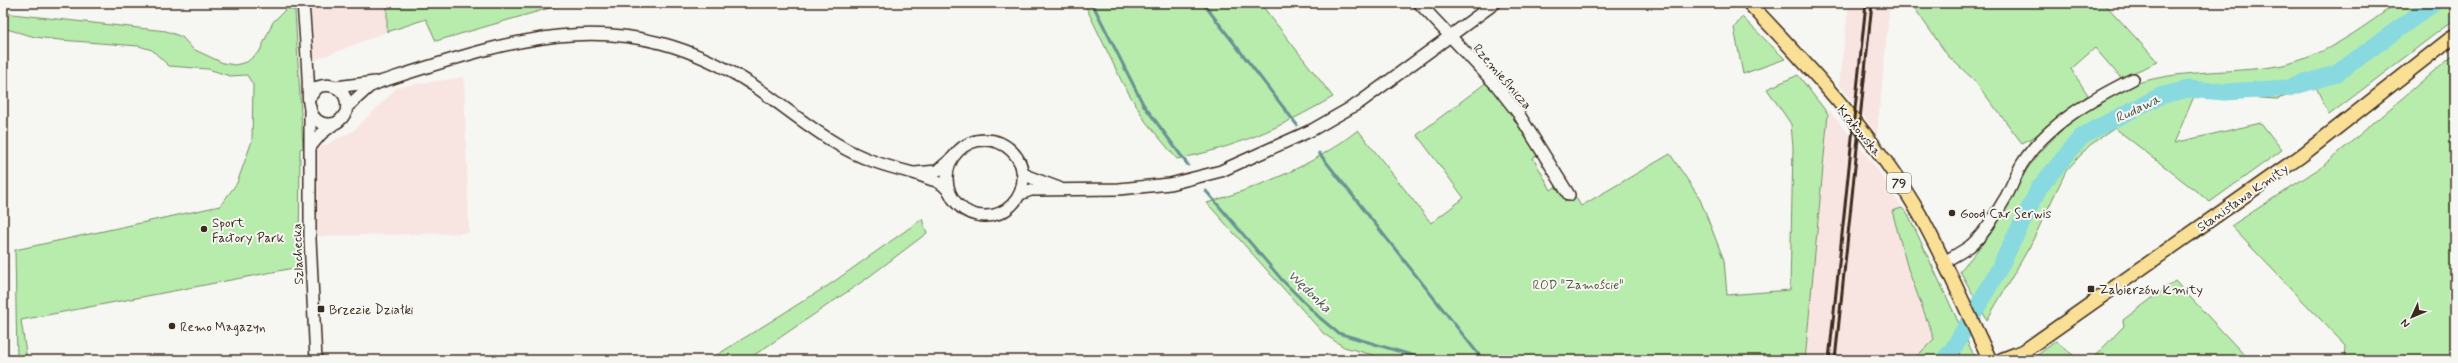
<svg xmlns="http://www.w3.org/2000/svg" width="2458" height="363" font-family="Mynerve,sans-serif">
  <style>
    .built { fill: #f8e5e2 }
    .green { fill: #b7ecad; stroke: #798b66 }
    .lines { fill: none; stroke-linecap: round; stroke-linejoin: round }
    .stream { stroke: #699392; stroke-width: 3 }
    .river { stroke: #88d9e0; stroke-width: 17 }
    .minor-casing { stroke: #3b2a1e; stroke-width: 14 }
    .major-casing { stroke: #3b2a1e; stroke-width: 16 }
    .minor { stroke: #f6f6f2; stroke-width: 11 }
    .major { stroke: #fadf96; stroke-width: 13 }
    .rail { stroke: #3b2a1e; stroke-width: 3 }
    .poi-dot { fill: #3b2a1e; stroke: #f6f6f2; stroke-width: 1.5 }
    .labels { text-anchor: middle; stroke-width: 4; stroke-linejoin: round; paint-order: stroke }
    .shield { fill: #f6f6f2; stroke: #73675e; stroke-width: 1 }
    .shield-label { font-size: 12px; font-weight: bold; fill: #3b2a1e }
    .street-label { font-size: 13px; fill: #3b2a1e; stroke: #f6f6f2 }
    .poi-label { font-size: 13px; fill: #3b2a1e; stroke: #f6f6f2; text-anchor: start }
    .park-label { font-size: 13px; fill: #5a5a42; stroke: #f6f6f2 }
    .water-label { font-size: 14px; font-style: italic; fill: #4e564e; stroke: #f6f6f2 }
  </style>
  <rect width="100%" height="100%" fill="#f6f6f2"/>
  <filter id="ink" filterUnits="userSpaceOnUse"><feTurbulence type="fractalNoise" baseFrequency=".025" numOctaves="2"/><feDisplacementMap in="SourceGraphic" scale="8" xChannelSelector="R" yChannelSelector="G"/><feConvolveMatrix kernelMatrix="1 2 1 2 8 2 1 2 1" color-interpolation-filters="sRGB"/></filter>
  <g filter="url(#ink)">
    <g class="built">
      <path d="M310 3H387V32L312 61Z"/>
      <path d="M1849 3H1890L1877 134 1839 84Z"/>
      <path d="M464 77 469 233 317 236V149L353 131 398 87Z"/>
      <path d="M1829 110 1876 167 1902 208 1892 211 1908 269 1934 339 1913 360H1805Z"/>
    </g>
    <g class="green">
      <path d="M387 3H567L436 41 426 19 387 32Z"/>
      <path d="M1084 3H1260L1333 97C1279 128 1238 147 1177 159L1146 122 1122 82Z"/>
      <path d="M1911 3H2104L2158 62 2121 78 2095 48 2071 69 2088 95C2066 112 2047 132 2022 143L1973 79 1948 56Z"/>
      <path d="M2397 3H2455V19L2329 115 2316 87 2277 99 2195 94 2174 143 2261 123 2282 150 2210 202 2115 128 2090 145 2066 171 2030 246 1987 320 1960 271C1968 261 1976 253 1983 243 2002 217 2014 185 2034 160 2052 137 2079 113 2104 98 2156 67 2214 75 2271 67 2319 61 2359 30 2397 3Z"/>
      <path d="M287 8 295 11 303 148 300 149 299 267 21 320 27 360H17L15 250 220 206 237 183 252 141 253 85 247 75 230 76 208 69 169 66 152 50 139 46 60 40 35 37 3 28V13L166 31 182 37 193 49 223 63 235 65 247 62 260 51 273 22Z"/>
      <path d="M1742 17 1785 59 1743 74 1734 28Z"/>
      <path d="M2455 53V360H2345L2346 346 2231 226 2323 166Z"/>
      <path d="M1798 75 1828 114 1805 360H1391L1344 347 1324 334 1207 203C1263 185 1311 167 1358 130L1431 223 1464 198 1417 135 1487 82 1511 109 1538 154 1533 158 1551 190 1557 186 1573 193 1581 206 1670 154 1699 197 1724 260 1727 295 1790 290 1793 148 1791 124 1767 89Z"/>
      <path d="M1902 208 1908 214 1976 360H1913L1934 339 1908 269 1892 211Z"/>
      <path d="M922 219 927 233 866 279 747 360H709L832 283Z"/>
      <path d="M2175 281 2249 360H2091L2124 326 2123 320Z"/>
      <path d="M2056 341 2079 360H2031Z"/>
    </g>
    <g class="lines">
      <g class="stream">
        <path d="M1092 3 1143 104 1188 165"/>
        <path d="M1203 3 1297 125"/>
        <path d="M1319 153 1483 360"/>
        <path d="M1206 191 1283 281 1320 318 1338 333 1428 360"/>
      </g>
      <path class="river" d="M1944 360 1953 349 1999 269 2039 188 2083 135 2160 96 2188 89 2225 92 2288 88 2336 74 2434 3"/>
      <defs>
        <g id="minor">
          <path d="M303 3C305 28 307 53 308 77 309 87 307 99 310 108 312 118 320 125 330 124 338 124 342 119 346 112 350 94 336 81 318 87L309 98"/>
          <path d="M1419 3 1497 86 1518 113 1569 195"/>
          <path d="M336 87 375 82"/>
          <path d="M347 107 369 87 380 82C517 38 621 0 753 85 782 105 808 127 837 144 861 159 886 166 913 173 921 175 928 179 936 181L943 185 949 191"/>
          <path d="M310 108V239L316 360"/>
          <circle cx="985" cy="178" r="38"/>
          <path d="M311 146 321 134 334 124"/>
          <path d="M1022 171 1027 176 1059 188"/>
          <path d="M915 173 937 171 951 159"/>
          <path d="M1020 194 1031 190 1119 189 1170 184 1221 171 1312 130 1359 103 1495 3"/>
          <path d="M1944 262C1952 257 1962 252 1970 246 1985 234 1996 213 2006 197 2012 186 2016 174 2022 164 2047 124 2093 99 2133 79"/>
        </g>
        <g id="major">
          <path d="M1749 3C1809 66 1877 139 1920 215 1946 262 1967 312 1990 360"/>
          <path d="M2001 360 2024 351 2301 156 2455 35"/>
        </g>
      </defs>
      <use href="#minor" class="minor-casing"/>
      <use href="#major" class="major-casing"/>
      <use href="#minor" class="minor"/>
      <use href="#major" class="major"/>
      <g class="rail">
        <path d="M1829 360 1866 3"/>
        <path d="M1835 360 1872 3"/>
      </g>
    </g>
  </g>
  <g class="poi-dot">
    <circle cx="1952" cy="213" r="4"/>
    <circle cx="204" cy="229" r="4"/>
    <rect x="2087" y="285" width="8" height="8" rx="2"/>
    <rect x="317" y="305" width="8" height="8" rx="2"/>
    <circle cx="172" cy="326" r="4"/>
  </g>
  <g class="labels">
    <rect class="shield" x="1887" y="173" width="24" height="20" rx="3"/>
    <g class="shield-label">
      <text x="1899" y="187">79</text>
    </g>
    <g class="street-label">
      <text transform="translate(1503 76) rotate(49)" y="5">Rzemieślnicza</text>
      <text transform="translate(1860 130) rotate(51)" y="5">Krakowska</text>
      <text transform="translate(2242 197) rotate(-35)" y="5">Stanisława Kmity</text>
      <text transform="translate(297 254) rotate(-92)" y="5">Szlachecka</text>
    </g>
    <g class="poi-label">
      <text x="1960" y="218">Good Car Serwis</text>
      <text x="212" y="227">Sport<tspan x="212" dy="15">Factory Park</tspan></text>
      <text x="2099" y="294">Zabierzów Kmity</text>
      <text x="329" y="314">Brzezie Działki</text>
      <text x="180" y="331">Remo Magazyn</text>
    </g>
    <g class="park-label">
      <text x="1578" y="289">ROD "Zamoście"</text>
    </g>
    <g class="water-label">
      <text transform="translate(2137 108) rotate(-26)" y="5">Rudawa</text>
      <text transform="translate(1310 291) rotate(44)" y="5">Wędonka</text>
    </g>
  </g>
  <rect width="2458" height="363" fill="none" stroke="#f6f6f2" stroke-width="16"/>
  <rect x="8" y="8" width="2442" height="347" fill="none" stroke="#3b2a1e" stroke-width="1.5" filter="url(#ink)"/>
  <g transform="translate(2412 317) rotate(226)" stroke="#f6f6f2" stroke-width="3" paint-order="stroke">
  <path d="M0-3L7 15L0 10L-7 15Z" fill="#3b2a1e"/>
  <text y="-6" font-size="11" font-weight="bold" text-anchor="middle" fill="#3b2a1e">N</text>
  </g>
</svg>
